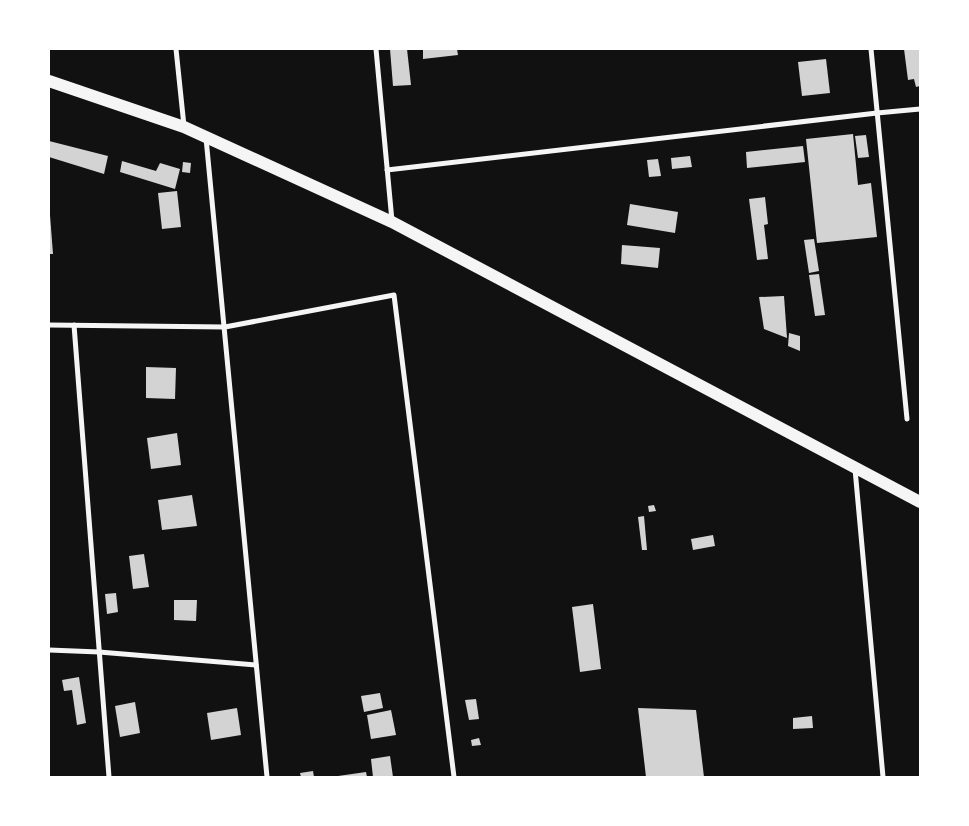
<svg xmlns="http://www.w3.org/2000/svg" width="969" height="826" font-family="'Crimson Pro',serif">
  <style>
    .building { fill: #d3d3d3 }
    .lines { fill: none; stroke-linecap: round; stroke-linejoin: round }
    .minor { stroke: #f5f5f5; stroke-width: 5 }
    .primary { stroke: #f5f5f5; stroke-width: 12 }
  </style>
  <rect width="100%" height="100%" fill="#111"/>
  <g class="building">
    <path d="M390 49H407L411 85 393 86Z"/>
    <path d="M423 49H457L458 55 423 59Z"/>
    <path d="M904 49H920V86L916 87 914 79 908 80Z"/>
    <path d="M826 59 830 93 802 96 798 62Z"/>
    <path d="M853 134 858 185 871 183 877 237 817 243 806 139Z"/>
    <path d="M866 135 869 157 858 158 855 136Z"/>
    <path d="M49 141 108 156 104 174 49 157Z"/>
    <path d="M803 146 805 162 747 168 746 152Z"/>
    <path d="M690 156 692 167 672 169 671 158Z"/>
    <path d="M658 159 661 176 649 177 647 160Z"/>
    <path d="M122 161 156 171 160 163 180 169 175 189 120 172Z"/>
    <path d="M183 162 191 163 190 173 182 172Z"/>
    <path d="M177 191 181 227 162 229 158 193Z"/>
    <path d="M765 197 768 224 764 225 768 259 757 260 749 199Z"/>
    <path d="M630 204 678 212 675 233 627 225Z"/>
    <path d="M49 215H50L53 254H49Z"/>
    <path d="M814 239 819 271 809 273 804 240Z"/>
    <path d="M622 245 660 248 658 268 621 264Z"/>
    <path d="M819 274 825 315 815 316 809 275Z"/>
    <path d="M784 296 787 338 764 329 759 297Z"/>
    <path d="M789 333 800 336V351L788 346Z"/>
    <path d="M146 367 176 368 175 399 146 398Z"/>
    <path d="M177 433 181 465 151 469 147 438Z"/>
    <path d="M192 495 197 526 162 530 158 500Z"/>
    <path d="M654 505 656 511 649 512 648 506Z"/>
    <path d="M644 516 647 550H642L638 517Z"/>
    <path d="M713 535 715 546 693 550 691 539Z"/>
    <path d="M144 554 149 587 133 589 129 556Z"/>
    <path d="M116 593 118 612 107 614 105 594Z"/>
    <path d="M174 600H197L196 621 174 620Z"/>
    <path d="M593 604 601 669 580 672 572 607Z"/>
    <path d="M79 677 86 723 77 725 72 690 64 691 62 680Z"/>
    <path d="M380 693 383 708 364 712 361 696Z"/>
    <path d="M476 699 479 719 469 720 465 700Z"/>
    <path d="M135 702 140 733 120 737 115 706Z"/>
    <path d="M237 708 241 735 211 740 207 713Z"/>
    <path d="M638 708 696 710 704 777H646Z"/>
    <path d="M391 710 396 735 371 739 367 715Z"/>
    <path d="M812 716 813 728 793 729V718Z"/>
    <path d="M479 738 481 745 472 746 471 740Z"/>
    <path d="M390 756 393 777H373L371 759Z"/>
    <path d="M313 771 314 777H301L300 773Z"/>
    <path d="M366 772 367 777H338V776Z"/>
  </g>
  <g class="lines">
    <g class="minor">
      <path d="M176 49 184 126"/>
      <path d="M376 49 392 221"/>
      <path d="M871 49 907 419"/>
      <path d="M206 138 267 777"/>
      <path d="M387 170 877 113 920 109"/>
      <path d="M49 325 225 327 394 295 454 777"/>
      <path d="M74 325 109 777"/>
      <path d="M855 469 883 777"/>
      <path d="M49 650 99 652 256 665"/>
    </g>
    <path class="primary" d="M49 81 184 127 392 222 920 502"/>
  </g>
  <rect width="969" height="826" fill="none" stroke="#ffffff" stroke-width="100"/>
</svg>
